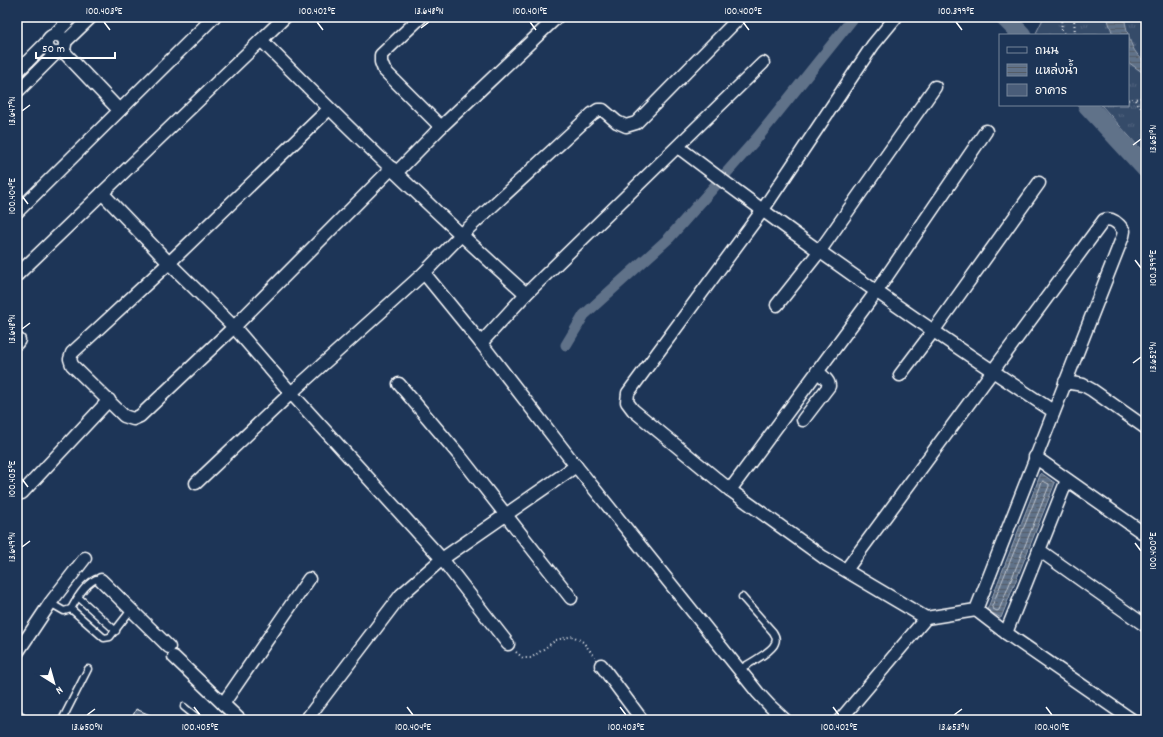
<svg xmlns="http://www.w3.org/2000/svg" width="1163" height="737" font-family="Dekko,'Playpen Sans Thai',sans-serif">
  <style>
    .grass { fill: url(#grass-tufts); stroke: #9aa5b4 }
    .water { fill: url(#water-rules); stroke: #a0aab8 }
    .lines { fill: none; stroke-linecap: round; stroke-linejoin: round }
    .shore { stroke: #c0c7d0; stroke-width: 1 }
    .canal { stroke: #617289; stroke-width: 11 }
    .river { stroke: #617289; stroke-width: 19 }
    .building { fill: url(#building-back-hatch); stroke: #fff }
    .service-casing { stroke: #fff; stroke-width: 9 }
    .minor-casing { stroke: #fff; stroke-width: 15 }
    .secondary-casing { stroke: #fff; stroke-width: 20 }
    .path { stroke: #fff; stroke-width: 2; stroke-dasharray: 1 3; stroke-linecap: butt }
    .service { stroke: #1d3557; stroke-width: 6 }
    .minor { stroke: #1d3557; stroke-width: 12 }
    .secondary { stroke: #1d3557; stroke-width: 17 }
    .ticks { fill: none; stroke: #fff; stroke-width: 1.5 }
    .neatline { fill: none; stroke: #fff; stroke-width: 1.5 }
    .ticks-label { font-size: 10px; text-anchor: middle; fill: #fff }
  </style>
  <defs>
    <pattern id="grass-tufts" width="24" height="20" patternUnits="userSpaceOnUse"><rect width="24" height="20" fill="#364b69"/><path d="M3 7l-1-3M5 7V3M7 7l1-3M15 17l-1-3M17 17v-4M19 17l1-3" fill="none" stroke="#546680"/></pattern>
    <pattern id="water-rules" width="6" height="5" patternUnits="userSpaceOnUse"><rect width="6" height="5" fill="#617289"/><path d="M0 2.5h6" fill="none" stroke="#555d67"/></pattern>
    <pattern id="building-back-hatch" width="6" height="6" patternUnits="userSpaceOnUse"><rect width="6" height="6" fill="#4a5d79"/><path d="M-1 5l2 2M0 0l6 6M5-1l2 2" fill="none" stroke="#65758d"/></pattern>
  </defs>
  <rect width="100%" height="100%" fill="#1d3557"/>
  <filter id="ink" filterUnits="userSpaceOnUse"><feTurbulence type="fractalNoise" baseFrequency=".025" numOctaves="2"/><feDisplacementMap in="SourceGraphic" scale="8" xChannelSelector="R" yChannelSelector="G"/><feConvolveMatrix kernelMatrix="1 2 1 2 8 2 1 2 1" color-interpolation-filters="sRGB"/></filter>
  <g filter="url(#ink)">
    <path class="grass" d="M1044 17H1146V155L1101 105H1128V35H1038L1036 33Z"/>
    <g class="water">
      <path d="M1107 17H1124C1128 34 1130 52 1146 62V75L1128 62V35H1113Z"/>
      <path d="M1041 473 1055 483 1001 618 987 610Z"/>
    </g>
    <g class="lines">
      <path class="shore" d="M1043 481 1049 484V486L999 610 997 611 993 609 992 607Z"/>
      <path class="canal" d="M566 345 584 315 669 238 758 137 854 17"/>
      <g class="river">
        <path d="M1004 17 1022 35"/>
        <path d="M1087 105 1146 169"/>
      </g>
    </g>
    <path class="building" d="M136 709 162 720H131Z"/>
    <g class="lines">
      <defs>
        <g id="service">
          <path d="M101 580 96 579C84 585 77 598 71 609L104 638 110 637 131 610"/>
          <path d="M78 597 116 631"/>
          <path d="M50 603 64 611 71 609"/>
          <path d="M740 669C748 664 772 652 775 643 777 639 775 635 773 632L742 597"/>
          <path d="M184 707 200 720"/>
          <path d="M62 720 88 669"/>
        </g>
        <g id="minor">
          <path d="M421 17 381 55V62L384 70 441 127"/>
          <circle cx="56" cy="44" r="9"/>
          <path d="M54 35 72 17"/>
          <path d="M261 40C347 127 435 212 526 294"/>
          <path d="M65 42 91 17"/>
          <path d="M63 51 119 110"/>
          <path d="M17 72 46 43"/>
          <path d="M17 92 55 54"/>
          <path d="M329 109 169 263 72 353 70 359 72 365 124 416 133 419 140 416 234 327 392 168"/>
          <path d="M678 147C800 240 925 327 1053 411"/>
          <path d="M396 173 441 127 557 17"/>
          <path d="M102 193 169 263 234 327 291 393 442 559 508 644"/>
          <path d="M17 212 214 17"/>
          <path d="M424 273 481 343 576 466 758 693 770 706 785 720"/>
          <path d="M17 275 285 17"/>
          <path d="M777 305 819 252 935 87"/>
          <path d="M17 343 19 340"/>
          <path d="M481 343 526 294 763 63"/>
          <path d="M900 375 934 330 1039 183"/>
          <path d="M1065 382 1083 385 1092 390 1146 428"/>
          <path d="M399 384 459 455 571 598"/>
          <path d="M803 420 829 386C829 380 822 376 817 371"/>
          <path d="M1035 457 1146 535"/>
          <path d="M196 483 291 393 424 273 461 235 592 114 598 110H603L617 122 626 126 636 123 740 17"/>
          <path d="M730 490 876 292 986 131"/>
          <path d="M22 493 109 400"/>
          <path d="M1039 550 1146 626"/>
          <path d="M846 570 1104 220C1112 217 1119 224 1124 231L1123 236 976 610 926 618 823 557 730 490 633 410 627 402 628 393 762 211 873 45 896 17"/>
          <path d="M101 580 169 647"/>
          <path d="M976 610 1006 633 1132 720"/>
          <path d="M1006 633 1067 480"/>
          <path d="M17 653 51 602 85 558"/>
          <path d="M174 657 240 720"/>
          <path d="M601 665 642 720"/>
          <path d="M223 704 309 579"/>
          <path d="M306 720 401 595 442 559 576 466"/>
          <path d="M840 720 926 618"/>
        </g>
        <path id="secondary" d="M17 719 18 720"/>
      </defs>
      <use href="#service" class="service-casing"/>
      <use href="#minor" class="minor-casing"/>
      <use href="#secondary" class="secondary-casing"/>
      <g class="path">
        <path d="M1061 17 1062 31 1065 35"/>
        <path d="M1074 17 1075 35"/>
        <path d="M1128 100 1140 98 1146 94"/>
        <path d="M1135 100 1146 114"/>
        <path d="M516 652 523 658H531L556 640 573 636 583 642 595 657"/>
      </g>
      <use href="#service" class="service"/>
      <use href="#minor" class="minor"/>
      <use href="#secondary" class="secondary"/>
    </g>
  </g>
  <path class="ticks" d="M104 22 110 30M317 22 323 30M530 22 536 30M743 22 749 30M956 22 962 30M421 28 429 22M22 111 30 105M1133 145 1141 139M22 196 28 204M1135 260 1141 268M22 329 30 323M1133 363 1141 357M22 479 28 487M1135 543 1141 551M22 547 30 541M194 707 200 715M407 707 413 715M620 707 626 715M833 707 839 715M1046 707 1052 715M87 715 95 709M954 715 962 709"/>
  <rect width="1163" height="737" fill="none" stroke="#1d3557" stroke-width="44"/>
  <rect x="999" y="34" width="130" height="72" fill="#1d3557" stroke="#77869a"/>
  <rect x="1007" y="47" width="20" height="6" fill="#1d3557" stroke="#77869a"/>
  <text x="1035" y="54" font-size="12" fill="#ffffff">ถนน</text>
  <rect x="1007" y="64" width="20" height="12" fill="url(#water-rules)" stroke="#77869a"/>
  <text x="1035" y="74" font-size="12" fill="#ffffff">แหล่งน้ำ</text>
  <rect x="1007" y="84" width="20" height="12" fill="#4a5d79" stroke="#77869a"/>
  <text x="1035" y="94" font-size="12" fill="#ffffff">อาคาร</text>
  <g transform="translate(54 683) rotate(143)" stroke="#1d3557" stroke-width="3" paint-order="stroke">
  <path d="M0-3L7 15L0 10L-7 15Z" fill="#ffffff"/>
  <text y="-6" font-size="11" font-weight="bold" text-anchor="middle" fill="#ffffff">N</text>
  </g>
  <path d="M36 52v6h79v-6" fill="none" stroke="#ffffff" stroke-width="2"/>
  <text x="42" y="52" font-size="12" fill="#ffffff" stroke="#1d3557" stroke-width="3" paint-order="stroke">50 m</text>
  <rect x="22" y="22" width="1119" height="693" class="neatline"/>
  <g class="ticks-label">
    <text x="104" y="14">100.403°E</text>
    <text x="317" y="14">100.402°E</text>
    <text x="429" y="14">13.648°N</text>
    <text x="530" y="14">100.401°E</text>
    <text x="743" y="14">100.400°E</text>
    <text x="956" y="14">100.399°E</text>
    <text transform="translate(11 111) rotate(-90)" y="4">13.647°N</text>
    <text transform="translate(1152 139) rotate(-90)" y="4">13.651°N</text>
    <text transform="translate(11 196) rotate(-90)" y="4">100.404°E</text>
    <text transform="translate(1152 268) rotate(-90)" y="4">100.399°E</text>
    <text transform="translate(11 329) rotate(-90)" y="4">13.648°N</text>
    <text transform="translate(1152 357) rotate(-90)" y="4">13.652°N</text>
    <text transform="translate(11 479) rotate(-90)" y="4">100.405°E</text>
    <text transform="translate(11 547) rotate(-90)" y="4">13.649°N</text>
    <text transform="translate(1152 551) rotate(-90)" y="4">100.400°E</text>
    <text x="87" y="730">13.650°N</text>
    <text x="200" y="730">100.405°E</text>
    <text x="413" y="730">100.404°E</text>
    <text x="626" y="730">100.403°E</text>
    <text x="839" y="730">100.402°E</text>
    <text x="954" y="730">13.653°N</text>
    <text x="1052" y="730">100.401°E</text>
  </g>
</svg>
